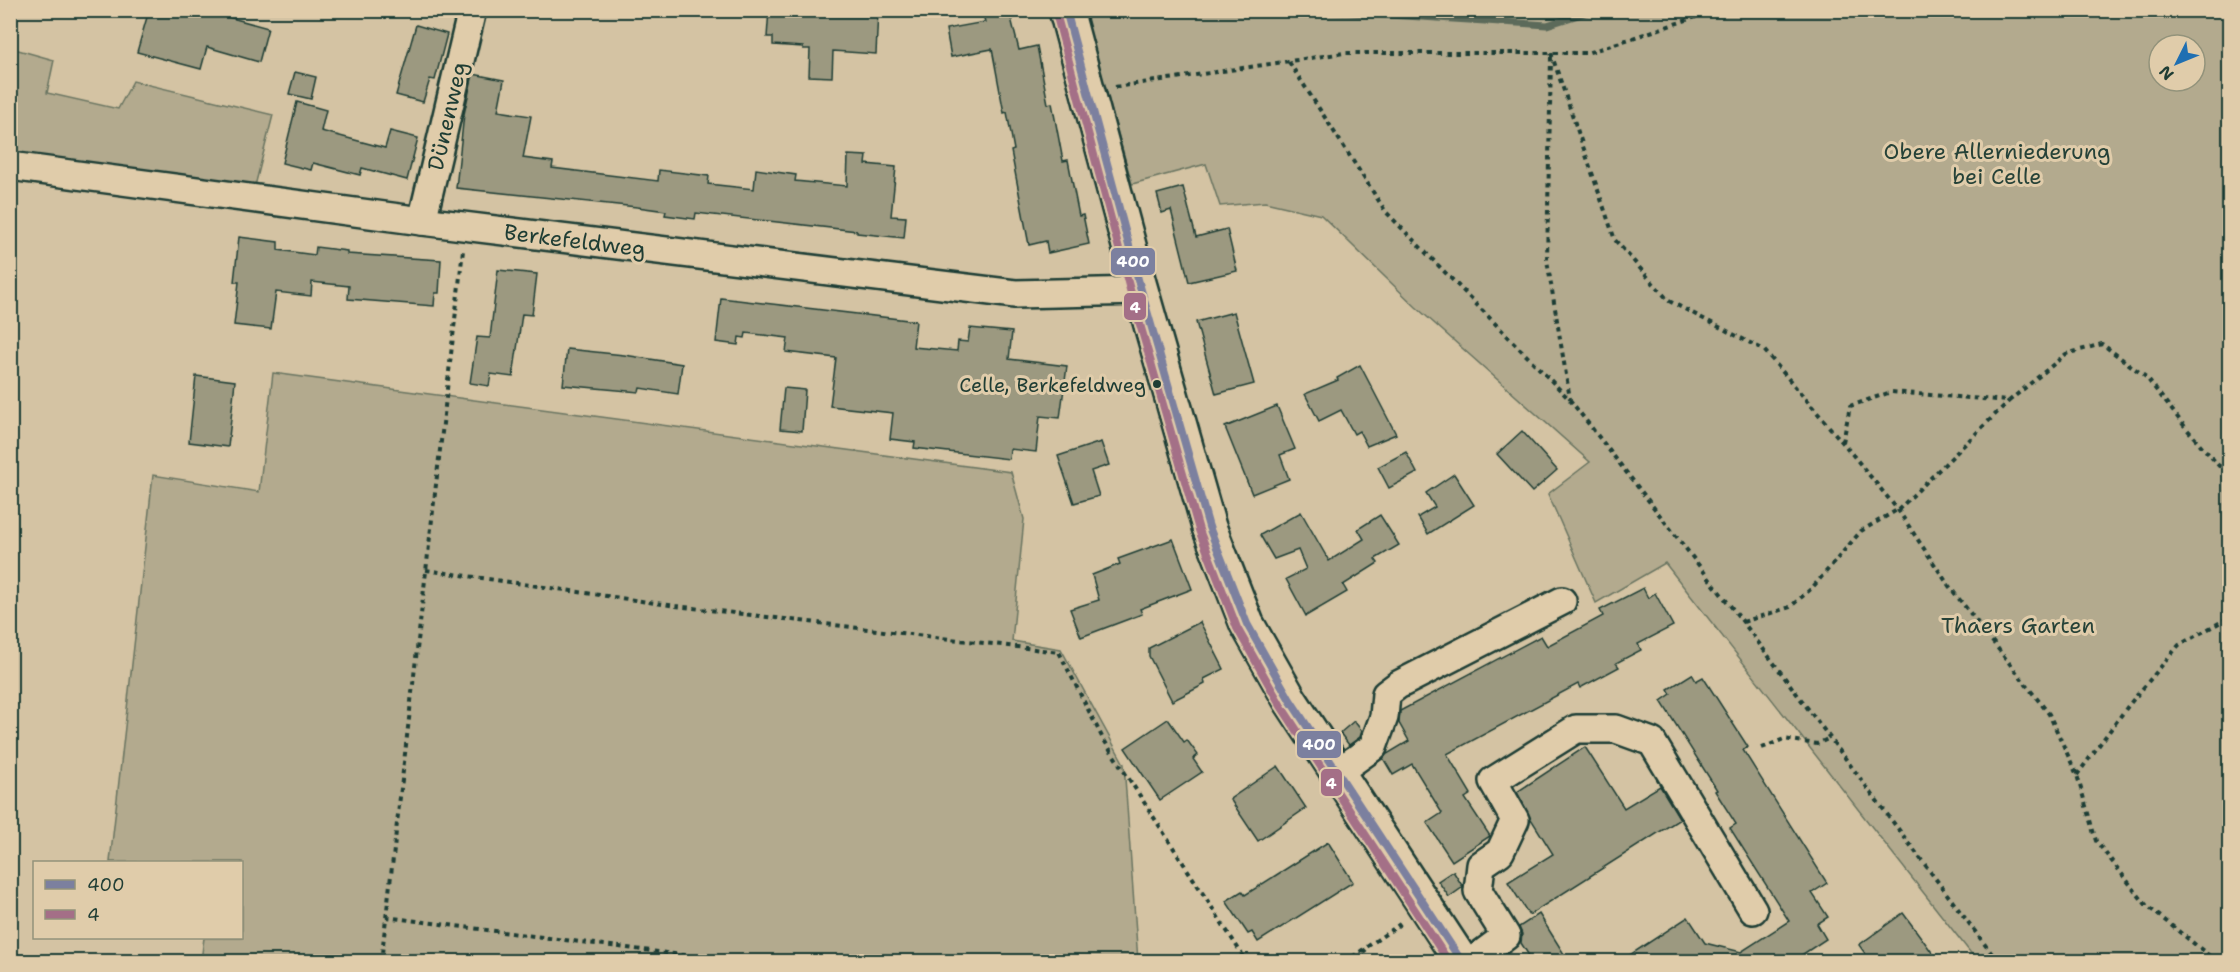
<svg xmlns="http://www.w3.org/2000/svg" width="2240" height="972" font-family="'Shantell Sans',sans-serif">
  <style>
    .green { fill: #b3aa8e; stroke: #697461; stroke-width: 1.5; fill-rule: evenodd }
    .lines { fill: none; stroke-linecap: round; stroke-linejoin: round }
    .stream { stroke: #5c6b5a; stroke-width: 7 }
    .building { fill: #9c9980; stroke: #1f3d34; stroke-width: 1.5 }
    .minor-casing { stroke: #1f3d34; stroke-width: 32 }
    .major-casing { stroke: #1f3d34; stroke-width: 38 }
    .path { stroke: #1f3d34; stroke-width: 4; stroke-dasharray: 4.5 4.5; stroke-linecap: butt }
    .minor { stroke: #e0ccaa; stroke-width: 27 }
    .major { stroke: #e0ccaa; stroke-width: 33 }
    .bus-1-casing { stroke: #e0ccaa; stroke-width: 12 }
    .bus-2-casing { stroke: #e0ccaa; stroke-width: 12 }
    .bus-1 { stroke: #7c809f; stroke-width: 8 }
    .bus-2 { stroke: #a46f87; stroke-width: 8 }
    .bus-dot { fill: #1f3d34; stroke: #e0ccaa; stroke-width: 2 }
    .labels { text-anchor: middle; stroke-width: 6; stroke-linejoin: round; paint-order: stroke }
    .bus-label { font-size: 20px; fill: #1f3d34; stroke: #e0ccaa; text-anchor: end }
    .street-label { font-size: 22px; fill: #1f3d34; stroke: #e0ccaa }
    .park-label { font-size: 22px; fill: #264238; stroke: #e0ccaa }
    .line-badge { stroke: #e0ccaa; stroke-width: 2 }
    .badge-label { font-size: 16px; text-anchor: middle; font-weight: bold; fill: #fff }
  </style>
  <rect width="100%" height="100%" fill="#d4c3a3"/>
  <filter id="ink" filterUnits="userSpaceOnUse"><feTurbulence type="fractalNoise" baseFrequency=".0167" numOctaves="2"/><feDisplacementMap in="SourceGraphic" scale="12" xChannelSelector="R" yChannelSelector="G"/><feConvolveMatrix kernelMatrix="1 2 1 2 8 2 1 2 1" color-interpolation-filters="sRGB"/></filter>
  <g filter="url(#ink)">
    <g class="green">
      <path d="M1084 11H2229V961H1977L1665 563 1596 603 1548 494 1590 462 1416 307 1321 215 1265 202 1220 206 1206 164 1132 184ZM2159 45H2195V81H2159Z"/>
      <path d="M11 48 54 60 47 93 118 109 133 81 273 115 253 194 11 159Z"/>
      <path d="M273 373 1011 472 1024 519 1012 641 1061 649 1124 764 1138 961H201L204 938H242V862H110L153 475 259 492Z"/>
    </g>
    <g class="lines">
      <path class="stream" d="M1309 10 1547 25 1594 10"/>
    </g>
    <g class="building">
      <path d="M149 10H203L268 28 259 62 207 47 201 69 137 52Z"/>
      <path d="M769 10H878L876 54 833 51 832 77 809 76 810 49H803V47L773 45V37H767Z"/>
      <path d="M982 10H1009L1019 50 1037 46 1048 104 1052 103 1063 161 1068 160 1079 216 1083 215 1089 244 1048 253 1046 241 1029 245 1011 151 1014 150 1007 112 1004 113 992 49 951 57 946 29 985 22Z"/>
      <path d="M416 25 447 34 435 80 430 79 423 102 396 95Z"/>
      <path d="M295 72 316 77 311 99 289 94Z"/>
      <path d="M473 74 504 80 498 111 531 116 523 158 553 162 552 168 658 181 659 170 709 176 708 184 754 189 756 169 796 175 795 181 847 186 848 155 867 156 866 164 896 167 891 216 906 217 904 238 857 233V231L696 213 695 219 665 215 666 211 637 207 456 188 464 114Z"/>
      <path d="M297 102 326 110 321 131 385 148 390 131 418 138 407 180 362 168 360 175 313 163 311 170 282 163Z"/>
      <path d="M1183 187 1196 237 1227 229 1237 271 1189 282 1171 210 1162 213 1157 194Z"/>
      <path d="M239 237 278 242V250L315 255 316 247 347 251V254L441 260 439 293H435L434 306 348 299 349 286 312 282 311 296 276 292 271 329 234 325 239 282H234Z"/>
      <path d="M498 270 537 274 532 315 522 314 513 377 491 374 489 386 470 383 477 337 490 338Z"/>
      <path d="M721 298 916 321 913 347 957 351 958 341 968 342 970 328 1012 332 1009 359 1067 366 1060 418 1040 416 1036 452 1010 449 1009 459 914 448 915 442 890 439 893 413 830 406 836 358 786 352 788 338 746 333 745 338 739 337 738 345 716 342Z"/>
      <path d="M1234 312 1254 384 1216 394 1196 322Z"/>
      <path d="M567 349 624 355 682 364 678 394 640 388 639 392 563 385Z"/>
      <path d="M1360 365 1396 434 1367 446 1359 431 1354 434 1341 410 1319 421 1305 394 1338 380 1337 378Z"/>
      <path d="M196 376 235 381 228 447 189 442Z"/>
      <path d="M784 388 805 390 802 431 780 429Z"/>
      <path d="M1277 406 1295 449 1280 455 1289 479 1252 494 1225 427Z"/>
      <path d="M1522 431 1557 470 1532 492 1497 454Z"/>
      <path d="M1101 442 1109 465 1091 471 1099 496 1074 503 1058 456Z"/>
      <path d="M1406 452 1417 473 1389 488 1378 467Z"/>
      <path d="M1454 474 1474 505 1428 534 1418 517 1435 507 1426 493Z"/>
      <path d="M1301 512 1329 561 1364 539 1358 529 1380 515 1399 545 1375 559 1378 563 1343 585 1347 592 1306 616 1286 579 1306 569 1298 550 1274 559 1260 535Z"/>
      <path d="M1173 539 1192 589 1140 609 1142 614 1081 637 1070 609 1099 600 1092 575 1120 564 1118 559Z"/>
      <path d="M1643 588 1648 598 1655 593 1673 626 1638 644 1641 650 1616 663 1619 667 1580 688 1578 684 1447 754 1471 794 1465 798 1490 836 1452 861 1427 823 1442 813 1412 764 1393 775 1383 758 1387 754 1409 741 1399 723 1400 711 1541 636 1547 646 1603 616 1600 610Z"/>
      <path d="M1200 622 1224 669 1204 679 1205 684 1172 701 1149 656V648Z"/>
      <path d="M1692 674 1696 681 1703 677 1748 747 1743 750 1827 883 1812 893 1828 917 1817 924 1826 939 1791 962H1619L1688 917 1705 943 1741 952 1789 921 1730 828 1736 824 1715 791 1717 790 1661 701 1671 694 1668 689Z"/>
      <path d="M1168 719 1184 742 1187 740 1198 755 1193 759 1202 772 1160 800 1125 748Z"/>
      <path d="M1354 721 1362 731 1360 737 1349 745 1340 733Z"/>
      <path d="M1585 747 1624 808 1660 786 1680 819 1529 915 1508 882 1553 854 1531 819 1517 792Z"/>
      <path d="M1278 766 1306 808 1258 841 1230 799Z"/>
      <path d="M1328 842 1353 882 1258 942 1252 932 1248 934 1226 901 1242 891 1245 895Z"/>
      <path d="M1453 871 1463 887 1449 897 1438 881Z"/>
      <path d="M1903 913 1920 936 1939 962H1871L1859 945Z"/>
      <path d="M1539 914 1569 962H1533L1521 943 1522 934 1519 927Z"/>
    </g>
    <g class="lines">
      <defs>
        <g id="minor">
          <path d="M10 166 422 221 1015 294 1141 291"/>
          <path d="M422 221 472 10"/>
          <path d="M1338 772 1373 747 1384 717 1386 694 1398 685 1562 601"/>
          <path d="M1471 962 1506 936 1478 891 1481 865 1500 852 1515 820 1493 781 1576 729H1616L1652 742 1753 910"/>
        </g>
        <path id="major" d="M1066 10 1139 283 1209 527 1247 624 1290 700 1462 962"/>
      </defs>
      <use href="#minor" class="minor-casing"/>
      <use href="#major" class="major-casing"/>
      <g class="path">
        <path d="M1551 53 1615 240 1669 301 1764 350 1843 443 1898 510 1949 586 2049 714 2077 775 2096 841 2147 906 2217 962"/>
        <path d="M1551 57 1547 260 1570 399"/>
        <path d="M1289 62 1386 212 1570 400 1743 622 1998 962"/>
        <path d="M1115 87 1344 53H1587L1717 10"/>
        <path d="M1843 442 1850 406 1891 392 2009 401 2066 354 2102 344 2146 377 2186 428 2219 466 2230 468"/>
        <path d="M1898 510 2009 401"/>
        <path d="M426 570 676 606 1059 652 1102 737 1247 962"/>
        <path d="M1743 622 1790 607 1812 588 1861 531 1897 510"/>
        <path d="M1762 748 1784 739 1817 744 1830 738"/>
        <path d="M2077 775 2128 706 2179 645 2230 617"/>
        <path d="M386 917 736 962"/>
        <path d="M1363 949 1369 956"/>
        <path d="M381 962 463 250"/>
        <path d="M1345 962 1403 922"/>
        <path d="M1877 962 1883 958"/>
      </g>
      <use href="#minor" class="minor"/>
      <use href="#major" class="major"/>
      <defs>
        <path id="bus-1" d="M1066 10 1139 283 1209 527 1247 624 1290 700 1462 962"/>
        <path id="bus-2" d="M1056 13 1129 286 1199 530 1237 628 1281 706 1449 962"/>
      </defs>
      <use href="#bus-1" class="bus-1-casing"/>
      <use href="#bus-2" class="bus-2-casing"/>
      <use href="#bus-1" class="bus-1"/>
      <use href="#bus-2" class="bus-2"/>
    </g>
  </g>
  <circle class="bus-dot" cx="1157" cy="384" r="5"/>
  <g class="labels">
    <g class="bus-label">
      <text x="1146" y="392">Celle, Berkefeldweg</text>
    </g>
    <g class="street-label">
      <text transform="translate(447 116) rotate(-77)" y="8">Dünenweg</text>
      <text transform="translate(575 240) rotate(7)" y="8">Berkefeldweg</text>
    </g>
    <g class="park-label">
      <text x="1997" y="159">Obere Allerniederung<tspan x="1997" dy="25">bei Celle</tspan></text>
      <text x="2018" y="633">Thaers Garten</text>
    </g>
  </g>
  <g class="line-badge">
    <rect x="1110" y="247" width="46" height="29" rx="6" fill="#7c809f"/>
    <rect x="1123" y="292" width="24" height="29" rx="6" fill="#a46f87"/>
    <rect x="1296" y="730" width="46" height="29" rx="6" fill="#7c809f"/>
    <rect x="1320" y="768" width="23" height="29" rx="6" fill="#a46f87"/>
  </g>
  <g class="badge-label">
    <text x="1133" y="267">400</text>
    <text x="1135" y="313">4</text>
    <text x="1319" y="750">400</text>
    <text x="1331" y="789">4</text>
  </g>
  <rect width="2240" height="972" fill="none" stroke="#e0ccaa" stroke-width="36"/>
  <rect x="18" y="18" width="2204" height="936" fill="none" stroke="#1f3d34" stroke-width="2" filter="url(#ink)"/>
  <rect x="33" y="861" width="210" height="78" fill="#e0ccaa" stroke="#93937b" stroke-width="1.5"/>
  <rect x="45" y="880" width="30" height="9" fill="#7c809f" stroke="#93937b" stroke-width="1.5"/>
  <text x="87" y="891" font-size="18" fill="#1f3d34">400</text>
  <rect x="45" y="910" width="30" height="9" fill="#a46f87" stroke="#93937b" stroke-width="1.5"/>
  <text x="87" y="921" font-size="18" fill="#1f3d34">4</text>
  <g transform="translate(2177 63) rotate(227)"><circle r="28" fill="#e0ccaa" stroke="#93937b" stroke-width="1.5"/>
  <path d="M0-4.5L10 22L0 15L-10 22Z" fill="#1f6fb2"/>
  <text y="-9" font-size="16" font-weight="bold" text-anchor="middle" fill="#1f3d34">N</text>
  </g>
</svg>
